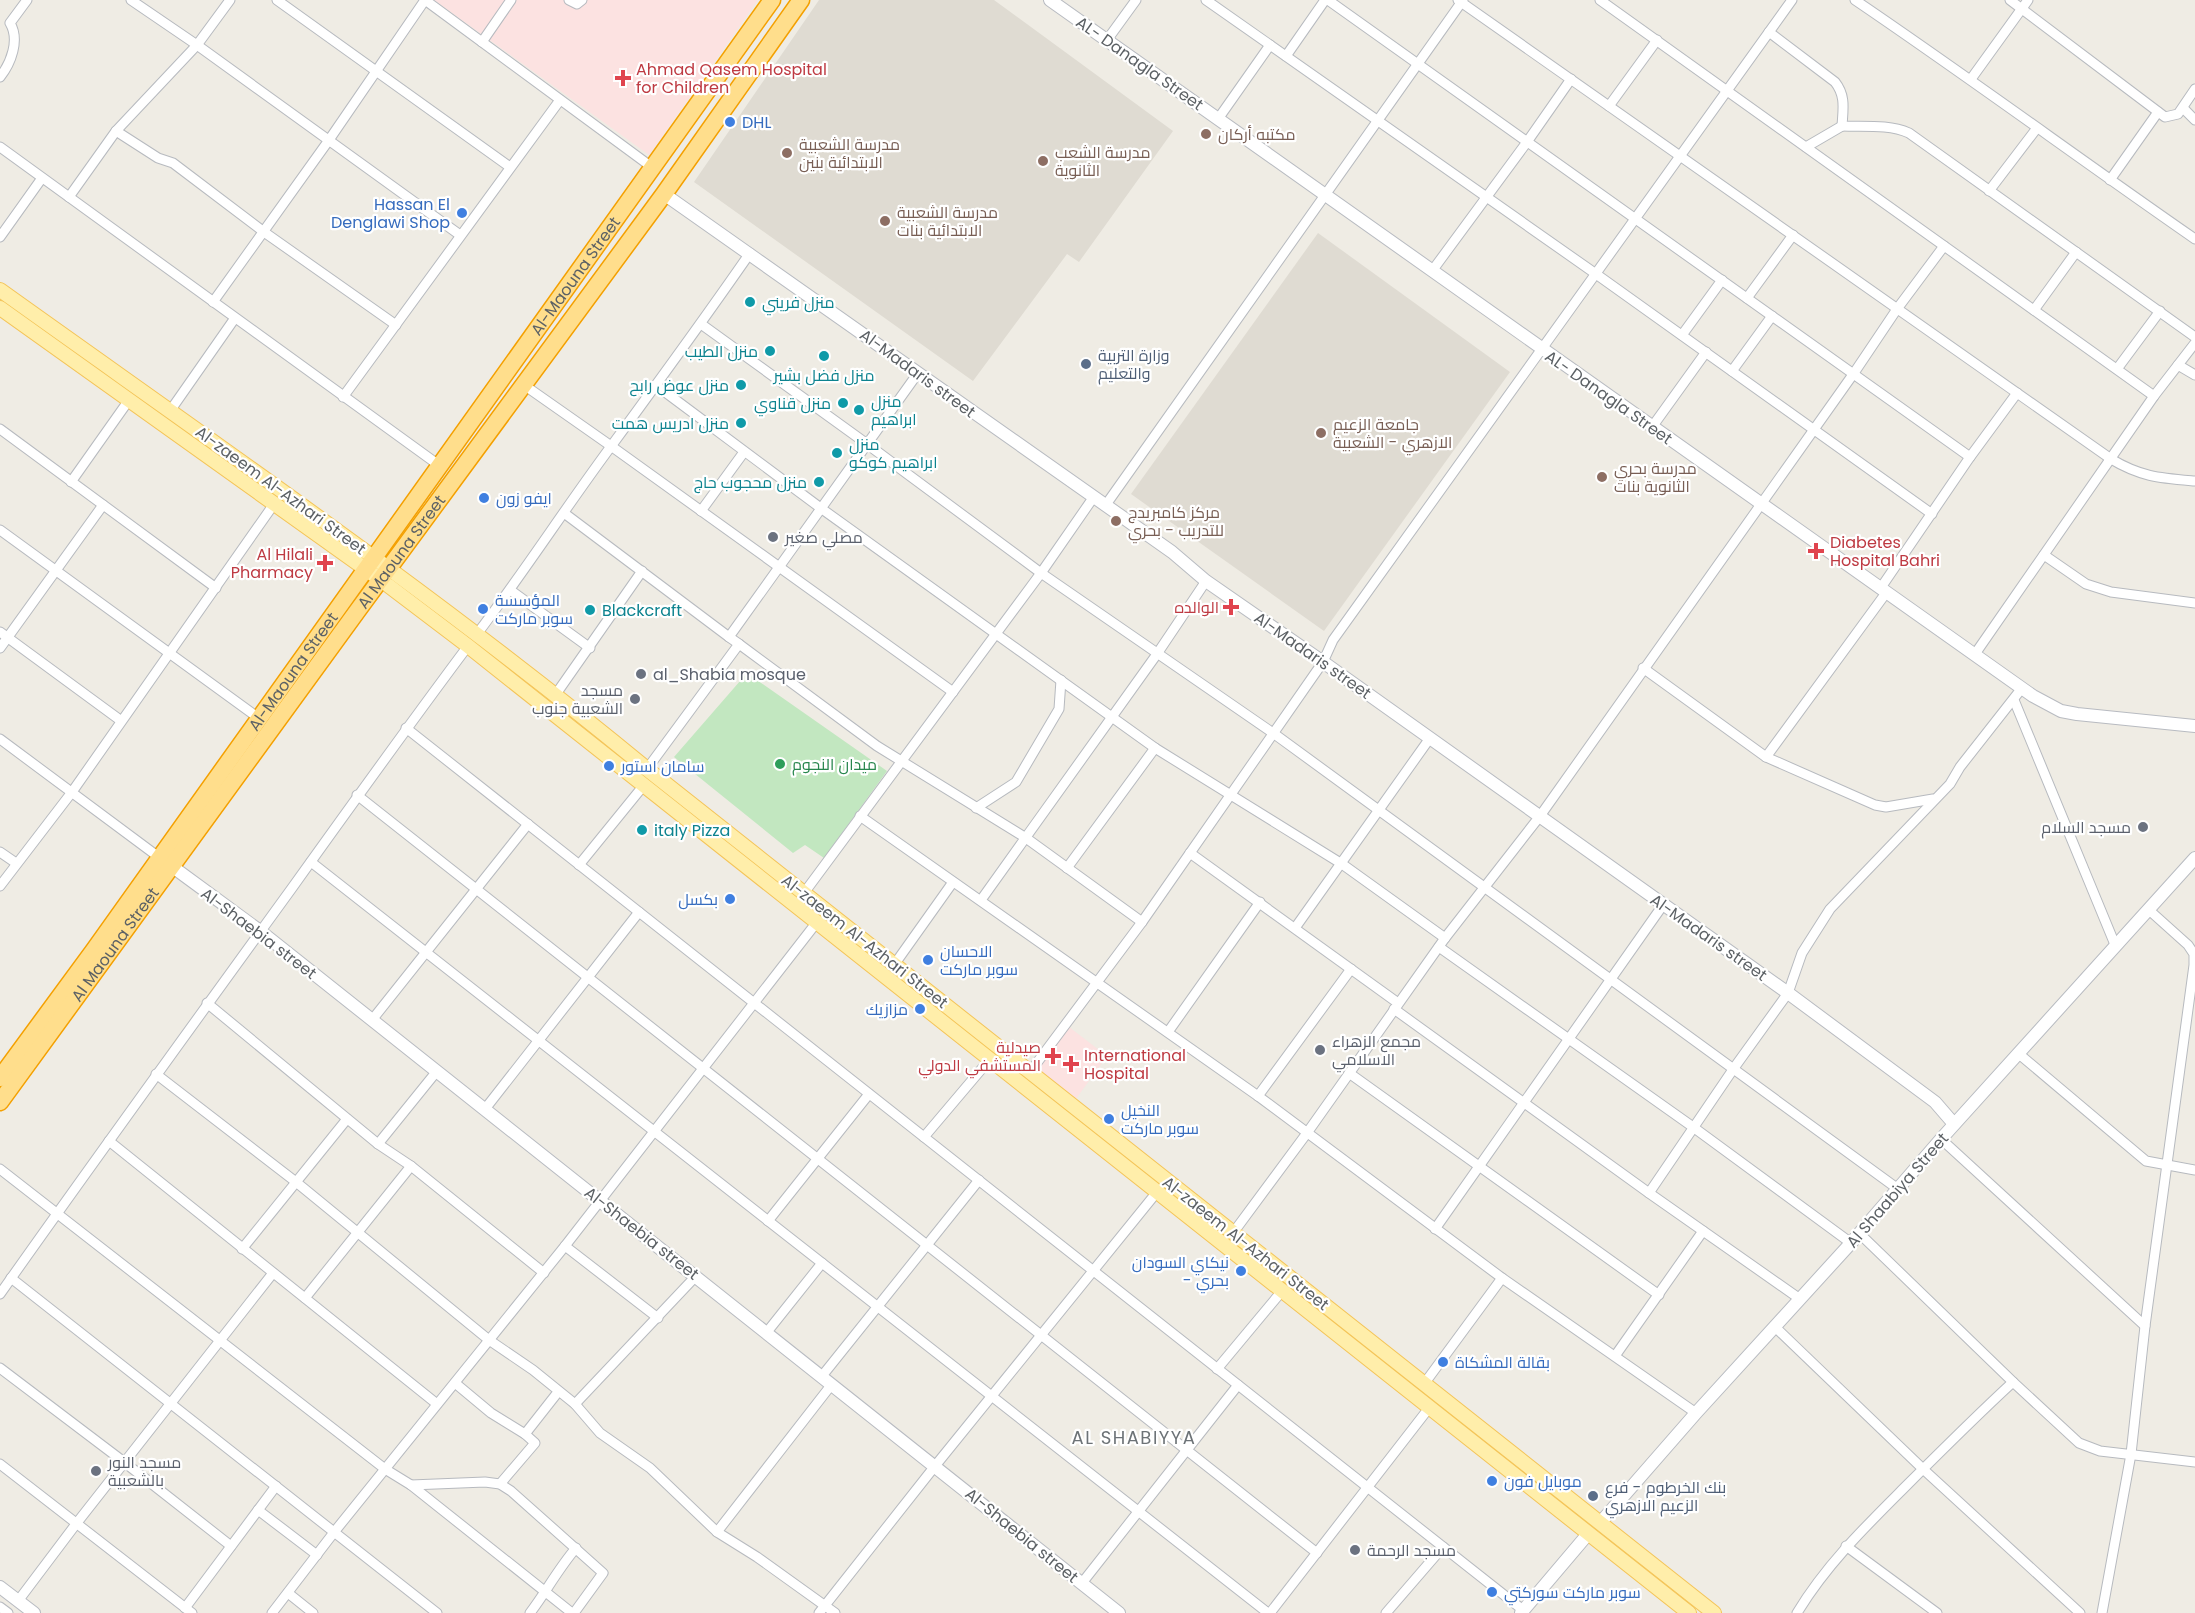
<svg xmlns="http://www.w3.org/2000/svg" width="2195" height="1613" font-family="Poppins,Cairo,sans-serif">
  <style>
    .education { fill: #dfdbd2 }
    .medical { fill: #fce2e1 }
    .green { fill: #c2e7c0 }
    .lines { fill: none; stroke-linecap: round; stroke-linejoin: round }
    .street-casing { stroke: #b7babf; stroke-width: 11 }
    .secondary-casing { stroke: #b8bbc1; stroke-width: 14 }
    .primary-casing { stroke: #f4c458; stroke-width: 16 }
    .highway-casing { stroke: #f4a000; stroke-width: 19 }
    .street { stroke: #fff; stroke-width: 9 }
    .secondary { stroke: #fff; stroke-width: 12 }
    .primary { stroke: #fea; stroke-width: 14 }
    .highway { stroke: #ffde8c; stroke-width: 16 }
    .health-dot { fill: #e0444e; stroke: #fff; stroke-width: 2 }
    .shop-dot { fill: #3f7fe0; stroke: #fff; stroke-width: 2 }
    .education-dot { fill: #8d6e63; stroke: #fff; stroke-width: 2 }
    .culture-dot { fill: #0f9aa8; stroke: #fff; stroke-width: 2 }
    .service-dot { fill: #5c6f8a; stroke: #fff; stroke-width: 2 }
    .worship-dot { fill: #6b7280; stroke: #fff; stroke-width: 2 }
    .leisure-dot { fill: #2e9e5b; stroke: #fff; stroke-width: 2 }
    .labels { text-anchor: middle; stroke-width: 4.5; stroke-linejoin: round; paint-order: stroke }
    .street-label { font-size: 16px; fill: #5c6165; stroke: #fff }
    .health-label { font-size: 16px; fill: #be3a42; stroke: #fff; text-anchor: start }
    .shop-label { font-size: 16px; fill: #366cbe; stroke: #fff; text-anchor: start }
    .education-label { font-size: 16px; fill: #785e54; stroke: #fff; text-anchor: start }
    .culture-label { font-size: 16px; fill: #0d838f; stroke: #fff; text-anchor: start }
    .service-label { font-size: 16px; fill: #4e5e75; stroke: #fff; text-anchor: start }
    .worship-label { font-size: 16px; fill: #5b616d; stroke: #fff; text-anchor: start }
    .leisure-label { font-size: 16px; fill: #27864d; stroke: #fff; text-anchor: start }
    .neighbourhood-label { font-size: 18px; letter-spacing: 1.5px; fill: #6d7377; stroke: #fff }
  </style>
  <rect width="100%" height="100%" fill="#efece4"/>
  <g class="education">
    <path d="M819 0H994L1173 131 1079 262 1067 254 973 381 694 182Z"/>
    <path d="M1318 233 1510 372 1324 631 1131 494Z"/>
  </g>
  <g class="medical">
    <path d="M434 0H758L649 155Z"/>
    <path d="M1069 1027 1107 1056 1073 1103 1035 1073Z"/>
  </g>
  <path class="green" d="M747 673 887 771 824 858 805 845 793 853 674 757Z"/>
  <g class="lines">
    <defs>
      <g id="street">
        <path d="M131 0 197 45 460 235"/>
        <path d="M277 0 510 167"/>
        <path d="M425 0 653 168"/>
        <path d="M569 0 577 4 582 0"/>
        <path d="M1206 0 1596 274 1932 514"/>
        <path d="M1328 0 1970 457"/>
        <path d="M1458 0 2111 459C2141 477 2160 478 2195 481"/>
        <path d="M1600 0 2154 396"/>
        <path d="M1855 0C1970 78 2081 160 2195 239"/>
        <path d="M2010 0 2165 117 2178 114 2195 89"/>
        <path d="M1769 32 1835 82C1846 96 1843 109 1842 126 1864 127 1888 124 1909 133L2195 337"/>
        <path d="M1107 40 1136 0"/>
        <path d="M482 42 511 0"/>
        <path d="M1286 56 1325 0"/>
        <path d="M0 77C11 63 20 40 10 23L27 0"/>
        <path d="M1971 79 2028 0"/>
        <path d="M1609 106 1657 40"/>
        <path d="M2183 108 2195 120"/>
        <path d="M1218 119 1270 45"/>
        <path d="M116 131 158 158 173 163 264 232 396 325"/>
        <path d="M0 147 440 466"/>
        <path d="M1806 147 1842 126"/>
        <path d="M2110 180 2158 112"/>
        <path d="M1989 191 2037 128"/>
        <path d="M69 197 116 131 197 45 230 0"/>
        <path d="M0 237 42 178"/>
        <path d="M1432 271 1527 142 1571 79"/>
        <path d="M1747 298 1793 235"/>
        <path d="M213 302 329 140 425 0"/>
        <path d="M2034 310 2076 252"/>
        <path d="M701 324 867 444 1041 573 1273 733 1898 1189"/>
        <path d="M1682 335 1722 280"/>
        <path d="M2178 365 2195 375"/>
        <path d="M2117 369 2160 311"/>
        <path d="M1732 371 1772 316"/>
        <path d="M524 385 611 446 953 692"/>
        <path d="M657 386 822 509 1155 748 1342 864 1445 938"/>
        <path d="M343 397 560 100"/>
        <path d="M170 411 235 318"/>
        <path d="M1652 427 1706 352"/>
        <path d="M0 429 216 588"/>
        <path d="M71 482 129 400"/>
        <path d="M1105 506 1463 0"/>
        <path d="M701 511 744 452"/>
        <path d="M564 513 729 637"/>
        <path d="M0 530 260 719"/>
        <path d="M2044 555 2086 584 2111 592 2195 603"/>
        <path d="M1880 589 1970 457 2017 393"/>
        <path d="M510 590 590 648"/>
        <path d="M1886 593 1766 757 1875 805 1886 807 1933 799"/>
        <path d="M0 632 120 720"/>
        <path d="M477 634C524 572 566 507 612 445 659 381 705 318 750 253"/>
        <path d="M739 644 877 746 1026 838 1142 922"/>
        <path d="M0 648 103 505"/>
        <path d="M1975 654 2154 396 2195 343"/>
        <path d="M1643 668 1766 757"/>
        <path d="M556 694 642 571"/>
        <path d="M2014 700 2116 947"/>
        <path d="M406 728 1523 1610"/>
        <path d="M0 739 160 858"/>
        <path d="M647 769 739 644 729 637 918 373"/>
        <path d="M357 795 1317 1553"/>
        <path d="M976 808 1016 782 1059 709 1061 680"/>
        <path d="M860 816 1258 1096 1502 1278 1696 1413"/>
        <path d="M0 852 16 863"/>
        <path d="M1190 853 1398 1003"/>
        <path d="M311 862 1268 1613"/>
        <path d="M579 865 644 785"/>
        <path d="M1067 868 1155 748"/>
        <path d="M0 886 72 792 274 504"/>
        <path d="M804 893 1041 573 1093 498"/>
        <path d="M981 900 1157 654 1206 581"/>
        <path d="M1295 928 1430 738"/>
        <path d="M1439 947 1693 1127 1851 1243"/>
        <path d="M894 965 953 882"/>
        <path d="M207 1003 378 1144 411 1166 544 1273"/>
        <path d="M1394 1009 1649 1193 1800 1299"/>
        <path d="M372 1020 528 824"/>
        <path d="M1168 1032 1260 902"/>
        <path d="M2019 1054 2146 1161 2195 1170"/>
        <path d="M1030 1072 1142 922 1323 662 1333 640 1792 0"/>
        <path d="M1349 1073 1659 1295"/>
        <path d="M156 1074 296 1182 489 1340 533 1370 575 1404 600 1433 650 1468 717 1532 757 1557 835 1613"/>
        <path d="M1258 1096 1351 969"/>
        <path d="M485 1109 639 912"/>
        <path d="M924 1137 990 1059"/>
        <path d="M1941 1139 2145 1326"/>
        <path d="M109 1141 437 1404"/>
        <path d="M378 1144 437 1071"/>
        <path d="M0 1169 385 1469 411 1485 572 1613"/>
        <path d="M1649 1193 1734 1068 1788 993 1802 953 1830 909 1950 784 1960 767 2022 688"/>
        <path d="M768 1221 869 1094"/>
        <path d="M1435 1229 1663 905"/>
        <path d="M1233 1233 1307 1133 1445 938 1540 816 1854 373 1897 309 1944 246"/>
        <path d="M1860 1234 2013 1382 2079 1443 2100 1451 2195 1462"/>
        <path d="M565 1246 658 1318"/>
        <path d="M242 1249 347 1119"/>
        <path d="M11 1278 437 1613"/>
        <path d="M0 1294C96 1158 194 1023 292 888 350 807 408 726 468 646"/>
        <path d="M305 1298 411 1166"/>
        <path d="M1774 1326 1923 1469 2080 1613"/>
        <path d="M767 1332 822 1263"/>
        <path d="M1615 1356 1703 1231"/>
        <path d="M0 1368 124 1462 231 1546"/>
        <path d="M1217 1369 1282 1291"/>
        <path d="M822 1376 979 1180"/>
        <path d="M455 1383 491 1413 525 1434 535 1443 500 1484"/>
        <path d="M1424 1384 1502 1278"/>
        <path d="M575 1404 696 1276"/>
        <path d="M525 1434 558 1392"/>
        <path d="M0 1464 192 1613"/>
        <path d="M411 1485 485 1482 500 1484 511 1491 603 1573 574 1613"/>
        <path d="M258 1510 317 1555"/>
        <path d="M717 1532 832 1384"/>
        <path d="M1846 1546 1937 1613"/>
        <path d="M1082 1583 1238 1385"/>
        <path d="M288 1593 313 1613"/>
        <path d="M18 1601 76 1524 273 1273"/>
        <path d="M0 1607 8 1613"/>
        <path d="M185 1608 276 1486"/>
        <path d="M272 1613 335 1531 565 1246 817 922"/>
        <path d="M530 1613C546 1592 558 1569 576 1548"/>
        <path d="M819 1613 935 1466 1157 1192"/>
        <path d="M1270 1613 1429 1408"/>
        <path d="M1386 1613 1443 1547"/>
        <path d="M1797 1613C1826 1565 1865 1527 1904 1488 1940 1452 1976 1416 2013 1382"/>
        <path d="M2102 1613 2131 1454 2145 1326 2194 965V954L2188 945 2149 910"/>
      </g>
      <g id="secondary">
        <path d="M1050 0 2033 696 2061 711 2077 714 2195 726"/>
        <path d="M664 194 1172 552 1206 581 1323 662 1788 993 1935 1102 1954 1124"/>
        <path d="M166 862 260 931 1119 1613"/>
        <path d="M1600 1523 1696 1413 1851 1243 1941 1139 2195 858"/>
        <path d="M0 1587 34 1613"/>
        <path d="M1521 1613 1588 1534"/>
      </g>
      <g id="primary">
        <path d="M0 290C218 446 440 598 647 769L1714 1613"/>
        <path d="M0 308 381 580 468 646 1689 1613"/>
      </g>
      <g id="highway">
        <path id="s1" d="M0 1078 94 950 772 0"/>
        <path id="s2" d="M0 1102 358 610 664 194 801 0"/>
      </g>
    </defs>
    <use href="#street" class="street-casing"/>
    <use href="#secondary" class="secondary-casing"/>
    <use href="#primary" class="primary-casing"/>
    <use href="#highway" class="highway-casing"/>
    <use href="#street" class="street"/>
    <use href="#secondary" class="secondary"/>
    <use href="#primary" class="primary"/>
    <use href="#highway" class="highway"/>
  </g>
  <g class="health-dot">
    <path d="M620 69h6v6h6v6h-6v6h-6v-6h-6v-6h6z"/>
    <path d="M1813 542h6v6h6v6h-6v6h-6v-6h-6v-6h6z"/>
    <path d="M322 554h6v6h6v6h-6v6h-6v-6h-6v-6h6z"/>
    <path d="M1228 598h6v6h6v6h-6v6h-6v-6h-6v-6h6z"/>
    <path d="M1050 1047h6v6h6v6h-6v6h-6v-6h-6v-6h6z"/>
    <path d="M1068 1055h6v6h6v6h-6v6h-6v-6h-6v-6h6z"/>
  </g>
  <g class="shop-dot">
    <circle cx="730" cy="122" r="6"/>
    <circle cx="462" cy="213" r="6"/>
    <circle cx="484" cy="498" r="6"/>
    <circle cx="483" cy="609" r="6"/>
    <circle cx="609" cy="766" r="6"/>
    <circle cx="730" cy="899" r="6"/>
    <circle cx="928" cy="960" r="6"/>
    <circle cx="920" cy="1009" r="6"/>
    <circle cx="1109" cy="1119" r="6"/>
    <circle cx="1241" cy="1271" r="6"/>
    <circle cx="1443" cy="1362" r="6"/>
    <circle cx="1492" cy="1481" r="6"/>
    <circle cx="1492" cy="1592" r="6"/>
  </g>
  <g class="education-dot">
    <circle cx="1206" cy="134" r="6"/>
    <circle cx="787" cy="153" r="6"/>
    <circle cx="1043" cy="161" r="6"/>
    <circle cx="885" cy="221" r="6"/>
    <circle cx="1321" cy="433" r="6"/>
    <circle cx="1602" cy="477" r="6"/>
    <circle cx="1116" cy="521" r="6"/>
  </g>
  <g class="culture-dot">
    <circle cx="750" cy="302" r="6"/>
    <circle cx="770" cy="351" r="6"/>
    <circle cx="824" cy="356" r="6"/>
    <circle cx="741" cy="385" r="6"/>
    <circle cx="843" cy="403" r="6"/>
    <circle cx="859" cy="410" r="6"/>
    <circle cx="741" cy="423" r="6"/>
    <circle cx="837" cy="453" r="6"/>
    <circle cx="819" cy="482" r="6"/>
    <circle cx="590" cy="610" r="6"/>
    <circle cx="642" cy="830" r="6"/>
  </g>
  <g class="service-dot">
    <circle cx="1086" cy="364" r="6"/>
    <circle cx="1593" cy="1496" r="6"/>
  </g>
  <g class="worship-dot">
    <circle cx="773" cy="537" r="6"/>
    <circle cx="641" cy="674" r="6"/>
    <circle cx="635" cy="699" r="6"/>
    <circle cx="2143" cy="827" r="6"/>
    <circle cx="1320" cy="1050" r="6"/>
    <circle cx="96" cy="1471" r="6"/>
    <circle cx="1355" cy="1550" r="6"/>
  </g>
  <circle class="leisure-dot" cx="780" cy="764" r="6"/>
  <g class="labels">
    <g class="street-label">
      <text transform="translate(1140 63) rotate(35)" y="6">AL- Danagla Street</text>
      <text dy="6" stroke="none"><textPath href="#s1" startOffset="987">Al-Maouna Street</textPath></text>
      <text transform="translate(918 373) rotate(36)" y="6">Al-Madaris street</text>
      <text transform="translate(1609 397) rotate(35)" y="6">AL- Danagla Street</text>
      <text transform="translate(281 490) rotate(36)" y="6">Al-zaeem Al-Azhari Street</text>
      <text dy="6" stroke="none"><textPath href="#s2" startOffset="681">Al Maouna Street</textPath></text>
      <text transform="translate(1313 655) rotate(35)" y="6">Al-Madaris street</text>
      <text dy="6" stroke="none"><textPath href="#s1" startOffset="501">Al-Maouna Street</textPath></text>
      <text transform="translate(259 933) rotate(37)" y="6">Al-Shaebia street</text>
      <text transform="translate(1709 937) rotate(35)" y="6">Al-Madaris street</text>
      <text transform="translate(865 941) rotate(38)" y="6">Al-zaeem Al-Azhari Street</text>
      <text dy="6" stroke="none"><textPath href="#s2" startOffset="195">Al Maouna Street</textPath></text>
      <text transform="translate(1897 1190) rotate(-49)" y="6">Al Shaabiya Street</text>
      <text transform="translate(642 1233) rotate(38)" y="6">Al-Shaebia street</text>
      <text transform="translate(1246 1243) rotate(38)" y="6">Al-zaeem Al-Azhari Street</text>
      <text transform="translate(1022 1535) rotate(39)" y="6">Al-Shaebia street</text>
    </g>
    <g class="health-label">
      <text x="636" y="75">Ahmad Qasem Hospital<tspan x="636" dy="18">for Children</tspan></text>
      <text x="1830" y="548">Diabetes<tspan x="1830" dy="18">Hospital Bahri</tspan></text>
      <text x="313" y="560" text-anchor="end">Al Hilali<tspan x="313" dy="18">Pharmacy</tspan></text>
      <text x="1219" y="613" text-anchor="end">الوالده</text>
      <text x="1041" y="1053" text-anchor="end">صيدلية<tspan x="1041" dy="18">المستشفي الدولي</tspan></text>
      <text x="1084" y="1061">International<tspan x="1084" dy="18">Hospital</tspan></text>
    </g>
    <g class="shop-label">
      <text x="742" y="128">DHL</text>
      <text x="450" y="210" text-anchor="end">Hassan El<tspan x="450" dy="18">Denglawi Shop</tspan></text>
      <text x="496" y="504">ايفو زون</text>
      <text x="495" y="606">المؤسسة<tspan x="495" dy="18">سوبر ماركت</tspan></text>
      <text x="621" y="772">سامان استور</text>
      <text x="718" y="905" text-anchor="end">بكسل</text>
      <text x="940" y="957">الاحسان<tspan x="940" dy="18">سوبر ماركت</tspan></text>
      <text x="908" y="1015" text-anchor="end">مزازيك</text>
      <text x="1121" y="1116">النخيل<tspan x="1121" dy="18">سوبر ماركت</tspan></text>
      <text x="1229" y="1268" text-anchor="end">نيكاي السودان<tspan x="1229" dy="18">- بحري</tspan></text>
      <text x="1455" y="1368">بقالة المشكاة</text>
      <text x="1504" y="1487">موبايل فون</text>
      <text x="1504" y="1598">سوبر ماركت سوركتي</text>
    </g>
    <g class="education-label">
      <text x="1218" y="140">مكتبه أركان</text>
      <text x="799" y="150">مدرسة الشعبية<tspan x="799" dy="18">الابتدائية بنين</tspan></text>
      <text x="1055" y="158">مدرسة الشعب<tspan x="1055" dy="18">الثانوية</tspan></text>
      <text x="897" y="218">مدرسة الشعبية<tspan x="897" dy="18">الابتدائية بنات</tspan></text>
      <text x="1333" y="430">جامعة الزعيم<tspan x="1333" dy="18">الازهري - الشعبية</tspan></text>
      <text x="1614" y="474">مدرسة بحري<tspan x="1614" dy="18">الثانوية بنات</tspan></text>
      <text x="1128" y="518">مركز كامبريدج<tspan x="1128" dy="18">للتدريب - بحري</tspan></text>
    </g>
    <g class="culture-label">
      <text x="762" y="308">منزل فريني</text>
      <text x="758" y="357" text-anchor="end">منزل الطيب</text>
      <text x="824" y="381" text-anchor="middle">منزل فضل بشير</text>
      <text x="729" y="391" text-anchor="end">منزل عوض رابح</text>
      <text x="871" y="407">منزل<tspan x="871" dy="18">ابراهيم</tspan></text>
      <text x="831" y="409" text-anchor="end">منزل قناوي</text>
      <text x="729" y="429" text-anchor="end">منزل ادريس همت</text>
      <text x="849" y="450">منزل<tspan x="849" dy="18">ابراهيم كوكو</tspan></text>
      <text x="807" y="488" text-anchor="end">منزل محجوب حاج</text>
      <text x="602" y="616">Blackcraft</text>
      <text x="654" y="836">italy Pizza</text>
    </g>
    <g class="service-label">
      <text x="1098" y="361">وزارة التربية<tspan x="1098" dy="18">والتعليم</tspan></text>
      <text x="1605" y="1493">بنك الخرطوم - فرع<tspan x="1605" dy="18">الزعيم الازهري</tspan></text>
    </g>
    <g class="worship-label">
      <text x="785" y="543">مصلي صغير</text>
      <text x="653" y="680">al_Shabia mosque</text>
      <text x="623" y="696" text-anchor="end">مسجد<tspan x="623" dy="18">الشعبية جنوب</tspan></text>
      <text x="2131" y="833" text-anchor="end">مسجد السلام</text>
      <text x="1332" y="1047">مجمع الزهراء<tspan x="1332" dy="18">الاسلامي</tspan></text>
      <text x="108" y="1468">مسجد النور<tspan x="108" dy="18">بالشعبية</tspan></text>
      <text x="1367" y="1556">مسجد الرحمة</text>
    </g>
    <g class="leisure-label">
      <text x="792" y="770">ميدان النجوم</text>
    </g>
    <g class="neighbourhood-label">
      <text x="1134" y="1444">AL SHABIYYA</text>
    </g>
  </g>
</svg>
